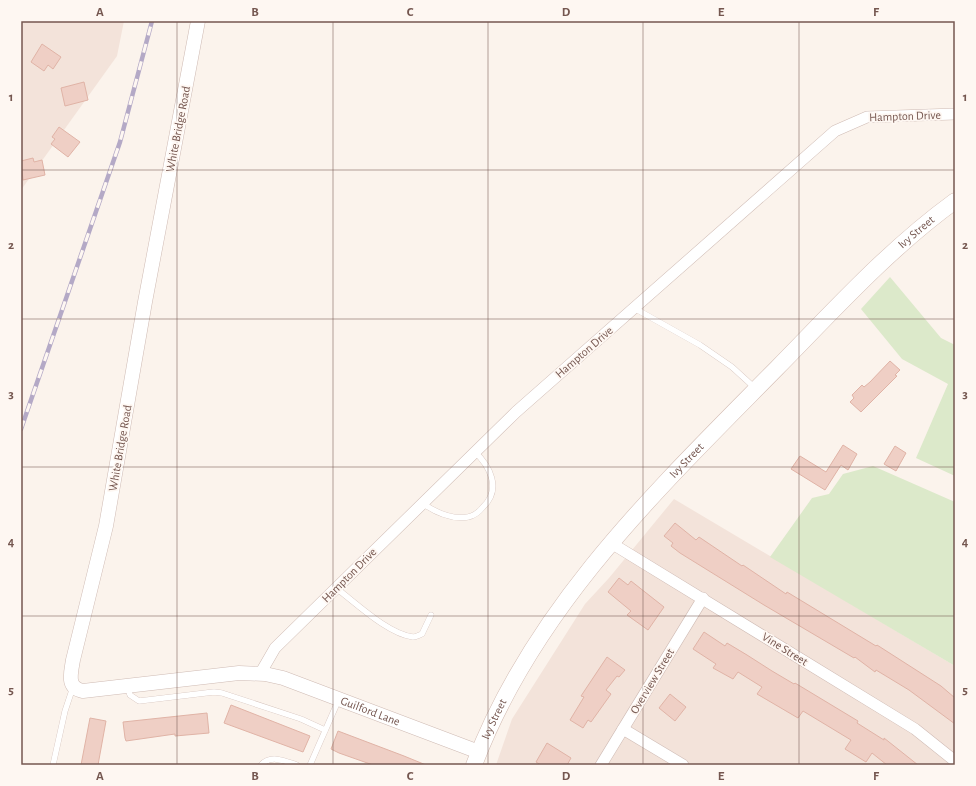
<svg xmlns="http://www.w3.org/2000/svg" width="976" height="786" font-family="'Alegreya Sans',sans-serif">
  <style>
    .residential { fill: #f3e3da }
    .green { fill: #dce9ca }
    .building { fill: #efcfc5; stroke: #e0b3a6 }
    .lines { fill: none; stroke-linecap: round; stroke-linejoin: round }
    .service-casing { stroke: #cfbbb4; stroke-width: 6 }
    .minor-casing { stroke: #cfbbb4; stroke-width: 12 }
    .tertiary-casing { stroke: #cfbbb4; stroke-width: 15 }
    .secondary-casing { stroke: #d2bbb2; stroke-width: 17 }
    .service { stroke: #fff; stroke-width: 5.5 }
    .minor { stroke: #fff; stroke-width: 11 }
    .tertiary { stroke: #fff; stroke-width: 14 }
    .secondary { stroke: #fff; stroke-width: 16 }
    .rail-casing { stroke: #b4a9c6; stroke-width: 4.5 }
    .rail { stroke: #fef7f2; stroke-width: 3; stroke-dasharray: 9; stroke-linecap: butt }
    .grid { fill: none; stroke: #755750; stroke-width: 1; stroke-opacity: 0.55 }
    .labels { text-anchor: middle; stroke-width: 3.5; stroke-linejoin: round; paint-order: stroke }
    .street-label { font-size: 12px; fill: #755750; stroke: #fef7f2 }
    .neatline { fill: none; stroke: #755750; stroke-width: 1.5 }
    .grid-label { font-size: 13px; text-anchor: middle; font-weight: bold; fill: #755750 }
  </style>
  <rect width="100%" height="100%" fill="#fbf3ec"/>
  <g class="residential">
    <path d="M21 21H124L117 56 21 190Z"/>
    <path d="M674 499 955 666V765H496L512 719 585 604 609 578Z"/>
  </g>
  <g class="green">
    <path d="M890 277 941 338 955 345V476L916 458 948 384 902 359 861 309Z"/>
    <path d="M873 466 955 502V666L770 557 812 498 829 494 843 474Z"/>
  </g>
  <g class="building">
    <path d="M42 44 61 57 53 69 48 65 44 71 31 62Z"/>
    <path d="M84 82 88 100 65 106 61 88Z"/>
    <path d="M59 127 80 142 68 157 51 144 55 139 52 137Z"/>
    <path d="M33 158 34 162 42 160 45 175 23 180 21 161Z"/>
    <path d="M890 361 900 370 895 375 897 376 861 412 850 402 854 398 852 395 862 385 864 387 870 382Z"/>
    <path d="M843 445 857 454 848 470 841 465 825 490 791 469 800 456 826 472Z"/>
    <path d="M895 446 906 453 896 471 884 464Z"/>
    <path d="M675 523 696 540 699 537 742 566 743 565 786 594 787 592 876 646 877 645 941 686 955 698V724L909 690 876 670 875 672 855 657 854 658 764 605 680 553 671 546 673 543 664 536Z"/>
    <path d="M619 578 628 585 631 581 664 607 648 630 627 615 631 611 608 592Z"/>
    <path d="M704 632 725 646 727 643 747 655 772 671 794 684 795 683 858 721 857 723 884 740V738L918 765H887L872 753 866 762 845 749 851 740 803 711 798 718 757 694 762 687 738 672 733 679 713 668 716 664 693 649Z"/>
    <path d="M607 657 625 670 619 677 617 676 606 690 611 694 591 722 588 720 583 728 570 720 584 697 581 696Z"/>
    <path d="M670 694 686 707 675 721 659 708Z"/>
    <path d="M231 705 310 736 303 752 224 723Z"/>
    <path d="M207 713 209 733 175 736V734L126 741 125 738 123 722Z"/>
    <path d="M90 718 106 721 98 765H81Z"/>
    <path d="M338 731 404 756 426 765H373L339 753 331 749Z"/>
    <path d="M547 743 571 758 567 765H541L536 762Z"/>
  </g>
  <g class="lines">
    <defs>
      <g id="service">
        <path d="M634 308 700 345 732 367 755 388"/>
        <path d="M422 503C435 512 451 520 468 517 474 516 479 512 483 507 502 489 490 466 474 451"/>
        <path d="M336 588C356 603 388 634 413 637 416 637 419 635 422 634L431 615"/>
        <path d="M127 686 130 695 139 701 214 692 222 693 301 719 325 730"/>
        <path d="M53 765 65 711 73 687"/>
        <path d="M261 765C271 754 285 761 297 765"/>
        <path d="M310 765 339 699"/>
      </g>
      <g id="minor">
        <path d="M611 543 915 729 955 761"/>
        <path d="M260 674 275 648 516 412 835 131 867 117 955 114"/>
        <path d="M623 729 683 765"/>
        <path d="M601 765 703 598"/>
      </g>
      <g id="tertiary">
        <path id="s1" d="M198 21 145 302 106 526 73 660C71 673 66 688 83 691L239 673 265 674 283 678 479 752"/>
      </g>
      <g id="secondary">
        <path id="s2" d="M474 765C534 606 660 487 777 368 834 310 889 249 955 201"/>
      </g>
    </defs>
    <use href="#service" class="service-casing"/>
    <use href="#minor" class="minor-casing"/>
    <use href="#tertiary" class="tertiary-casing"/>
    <use href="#secondary" class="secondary-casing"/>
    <use href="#service" class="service"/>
    <use href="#minor" class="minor"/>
    <use href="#tertiary" class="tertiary"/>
    <use href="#secondary" class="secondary"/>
    <defs>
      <path id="rail" d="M21 429 120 142 152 21"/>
    </defs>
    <use href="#rail" class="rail-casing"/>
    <use href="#rail" class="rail"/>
  </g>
  <path class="grid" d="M177 21V765M333 21V765M488 21V765M643 21V765M799 21V765M21 170H955M21 319H955M21 467H955M21 616H955"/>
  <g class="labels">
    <g class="street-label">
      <text transform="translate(905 116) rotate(-2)" y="4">Hampton Drive</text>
      <text transform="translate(178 129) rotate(-79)" y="4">White Bridge Road</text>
      <text dy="4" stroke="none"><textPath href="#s2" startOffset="698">Ivy Street</textPath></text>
      <text transform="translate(584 352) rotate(-41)" y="4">Hampton Drive</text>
      <text transform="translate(120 448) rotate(-80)" y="4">White Bridge Road</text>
      <text dy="4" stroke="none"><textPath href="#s2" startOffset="374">Ivy Street</textPath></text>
      <text transform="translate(349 575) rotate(-45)" y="4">Hampton Drive</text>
      <text transform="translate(785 649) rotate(32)" y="4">Vine Street</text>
      <text transform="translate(652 681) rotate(-59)" y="4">Overview Street</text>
      <text dy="4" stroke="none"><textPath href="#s1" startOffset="984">Guilford Lane</textPath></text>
      <text dy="4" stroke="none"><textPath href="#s2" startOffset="50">Ivy Street</textPath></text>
    </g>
  </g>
  <rect width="976" height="786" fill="none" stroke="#fef7f2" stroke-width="44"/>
  <rect x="22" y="22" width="932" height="742" class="neatline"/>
  <g class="grid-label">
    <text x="100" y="16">A</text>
    <text x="255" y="16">B</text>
    <text x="410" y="16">C</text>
    <text x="566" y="16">D</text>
    <text x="721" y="16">E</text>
    <text x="876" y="16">F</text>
    <text x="11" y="101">1</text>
    <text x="965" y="101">1</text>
    <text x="11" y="249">2</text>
    <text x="965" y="249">2</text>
    <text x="11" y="398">3</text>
    <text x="965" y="398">3</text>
    <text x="11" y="546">4</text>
    <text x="965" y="546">4</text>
    <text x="11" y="694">5</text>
    <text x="965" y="694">5</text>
    <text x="100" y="780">A</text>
    <text x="255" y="780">B</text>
    <text x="410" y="780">C</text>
    <text x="566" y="780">D</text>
    <text x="721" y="780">E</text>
    <text x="876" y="780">F</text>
  </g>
</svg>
